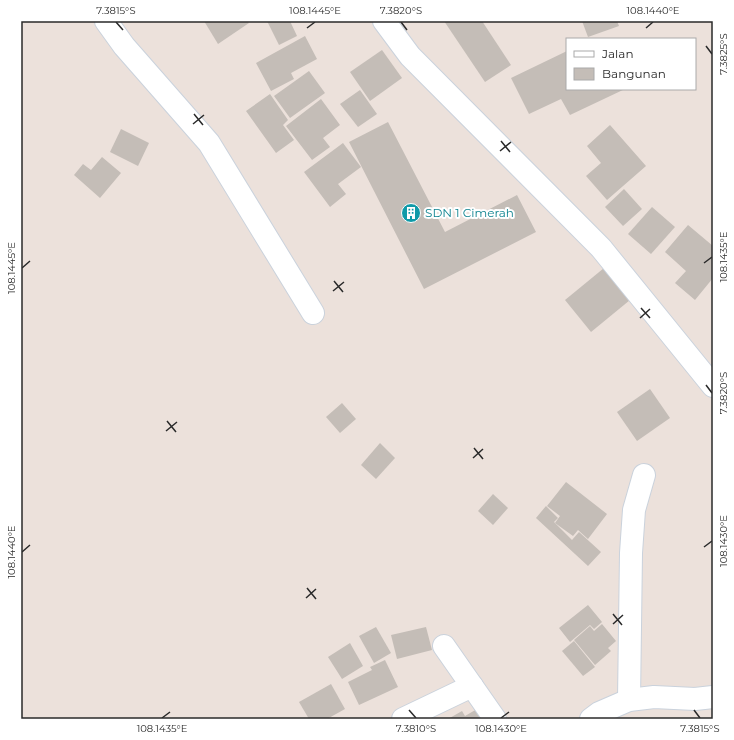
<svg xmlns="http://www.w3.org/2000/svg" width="734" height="740" font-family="Montserrat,sans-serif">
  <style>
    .building { fill: #c4bdb7 }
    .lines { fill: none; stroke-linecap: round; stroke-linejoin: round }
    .minor-casing { stroke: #cad2dc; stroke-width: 24 }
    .tertiary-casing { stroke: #cad2dc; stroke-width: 24 }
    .minor { stroke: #fff; stroke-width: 22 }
    .tertiary { stroke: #fff; stroke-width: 22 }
    .ticks { fill: none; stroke: #2a2a2a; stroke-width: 1.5 }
    .labels { text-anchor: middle; stroke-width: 4; stroke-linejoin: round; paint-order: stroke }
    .culture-label { font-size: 12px; fill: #0d838f; stroke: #fff; text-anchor: start }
    .neatline { fill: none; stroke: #2a2a2a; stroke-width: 1.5 }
    .ticks-label { font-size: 10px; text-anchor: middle; fill: #2a2a2a }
  </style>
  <rect width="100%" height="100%" fill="#ece1db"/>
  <g class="building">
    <path d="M204 21H247L249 23 218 44Z"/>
    <path d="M267 21H290L297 36 279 45Z"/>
    <path d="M444 21H482L511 65 485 82Z"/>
    <path d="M582 21H617L619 26 588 37Z"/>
    <path d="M305 36 317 59 291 73 294 79 271 91 256 63Z"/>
    <path d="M382 50 402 78 370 101 350 72Z"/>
    <path d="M567 51V89H625L570 115 561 99 529 114 511 78Z"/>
    <path d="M309 71 325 93 290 118 274 96Z"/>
    <path d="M360 90 377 114 358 127 340 104Z"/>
    <path d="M270 94 288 120 283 125 294 140 276 153 246 111Z"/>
    <path d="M321 99 340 125 323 138 330 147 312 160 286 126Z"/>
    <path d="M388 122 445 232 517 195 536 232 424 289 349 142Z"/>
    <path d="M610 125 646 166 607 200 586 176 601 163 587 146Z"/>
    <path d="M121 129 149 143 138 166 110 152Z"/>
    <path d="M343 143 361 167 338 184 346 194 330 207 304 172Z"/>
    <path d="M102 157 121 173 100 198 74 175 83 164 91 170Z"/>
    <path d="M624 189 642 209 623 226 605 207Z"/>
    <path d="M652 207 675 227 651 254 628 234Z"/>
    <path d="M688 225 713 246V278L695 300 675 283 686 271 665 252Z"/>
    <path d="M604 268 630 300 591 332 565 300Z"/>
    <path d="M650 389 670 418 637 441 617 412Z"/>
    <path d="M342 403 356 419 340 433 326 417Z"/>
    <path d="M380 443 395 458 376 479 361 465Z"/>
    <path d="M566 482 607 514 588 539 578 530 573 536 555 523 560 516 547 506Z"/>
    <path d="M493 494 508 508 493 525 478 511Z"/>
    <path d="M546 506 558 518 554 522 572 540 579 532 601 552 588 566 536 518Z"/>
    <path d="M588 605 602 622 594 629 590 625 570 642 559 628Z"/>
    <path d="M602 624 616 641 608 648 611 651 595 665 574 640 590 626 594 631Z"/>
    <path d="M376 627 391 653 374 663 359 636Z"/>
    <path d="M426 627 432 650 397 659 391 635Z"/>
    <path d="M574 641 595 667 583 676 562 651Z"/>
    <path d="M350 643 363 666 342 679 328 657Z"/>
    <path d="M385 660 398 687 359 705 348 682 372 670 370 667Z"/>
    <path d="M331 684 345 709 327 719H309L299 702Z"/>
    <path d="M477 709 482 719H448L462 711 465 716Z"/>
  </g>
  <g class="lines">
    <defs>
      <g id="minor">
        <path d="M106 21 124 46 209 143 313 313"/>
        <path d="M444 646 495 719"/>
        <path d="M629 700 631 553 634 510 644 475"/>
        <path d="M403 719 472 686"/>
        <path d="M591 719 599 713 629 700 654 697 695 699 713 697"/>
      </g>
      <path id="tertiary" d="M384 21 410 56 601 248 713 386"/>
    </defs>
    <use href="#minor" class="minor-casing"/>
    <use href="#tertiary" class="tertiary-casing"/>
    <use href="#minor" class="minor"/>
    <use href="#tertiary" class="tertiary"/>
  </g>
  <path class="ticks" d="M116 22 123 30M401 22 407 30M307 28 315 22M646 28 653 22M706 46 712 54M194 114 203 125M193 124 204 115M501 141 510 152M500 151 511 142M704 263 712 257M22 268 30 261M334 281 343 292M333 291 344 282M641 308 650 318M640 318 650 309M706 385 712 393M167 421 176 432M166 431 177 422M474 448 483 459M473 458 483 449M704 547 712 541M22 552 30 545M307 588 316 599M306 598 316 589M613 614 622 625M613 624 623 615M409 710 416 718M694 710 700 718M162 718 170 712M501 718 509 712"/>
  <defs>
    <symbol id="building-disc" viewBox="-11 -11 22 22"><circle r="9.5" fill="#0f9aa8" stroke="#fff"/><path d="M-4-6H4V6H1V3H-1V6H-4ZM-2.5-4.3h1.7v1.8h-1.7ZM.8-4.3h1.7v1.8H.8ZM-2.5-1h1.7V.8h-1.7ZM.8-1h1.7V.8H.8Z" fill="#fff"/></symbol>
  </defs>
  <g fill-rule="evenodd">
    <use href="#building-disc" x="400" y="202" width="22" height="22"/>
  </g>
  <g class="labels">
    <g class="culture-label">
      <text x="425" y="217">SDN 1 Cimerah</text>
    </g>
  </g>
  <rect width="734" height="740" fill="none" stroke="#ffffff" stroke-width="44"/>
  <rect x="566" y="38" width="130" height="52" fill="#ffffff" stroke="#aaaaaa"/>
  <rect x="574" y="51" width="20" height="6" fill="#ffffff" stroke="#aaaaaa"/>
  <text x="602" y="58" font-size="12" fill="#2a2a2a">Jalan</text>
  <rect x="574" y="68" width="20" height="12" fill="#c4bdb7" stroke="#aaaaaa"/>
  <text x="602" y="78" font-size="12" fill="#2a2a2a">Bangunan</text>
  <rect x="22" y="22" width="690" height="696" class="neatline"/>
  <g class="ticks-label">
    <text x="116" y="14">7.3815°S</text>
    <text x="315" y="14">108.1445°E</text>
    <text x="401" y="14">7.3820°S</text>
    <text x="653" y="14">108.1440°E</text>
    <text transform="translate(723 54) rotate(-90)" y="4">7.3825°S</text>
    <text transform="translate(723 257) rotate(-90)" y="4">108.1435°E</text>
    <text transform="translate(11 268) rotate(-90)" y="4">108.1445°E</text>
    <text transform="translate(723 393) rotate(-90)" y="4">7.3820°S</text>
    <text transform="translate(723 541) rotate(-90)" y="4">108.1430°E</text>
    <text transform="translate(11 552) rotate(-90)" y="4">108.1440°E</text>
    <text x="162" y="732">108.1435°E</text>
    <text x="416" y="732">7.3810°S</text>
    <text x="501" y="732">108.1430°E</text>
    <text x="700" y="732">7.3815°S</text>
  </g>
</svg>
